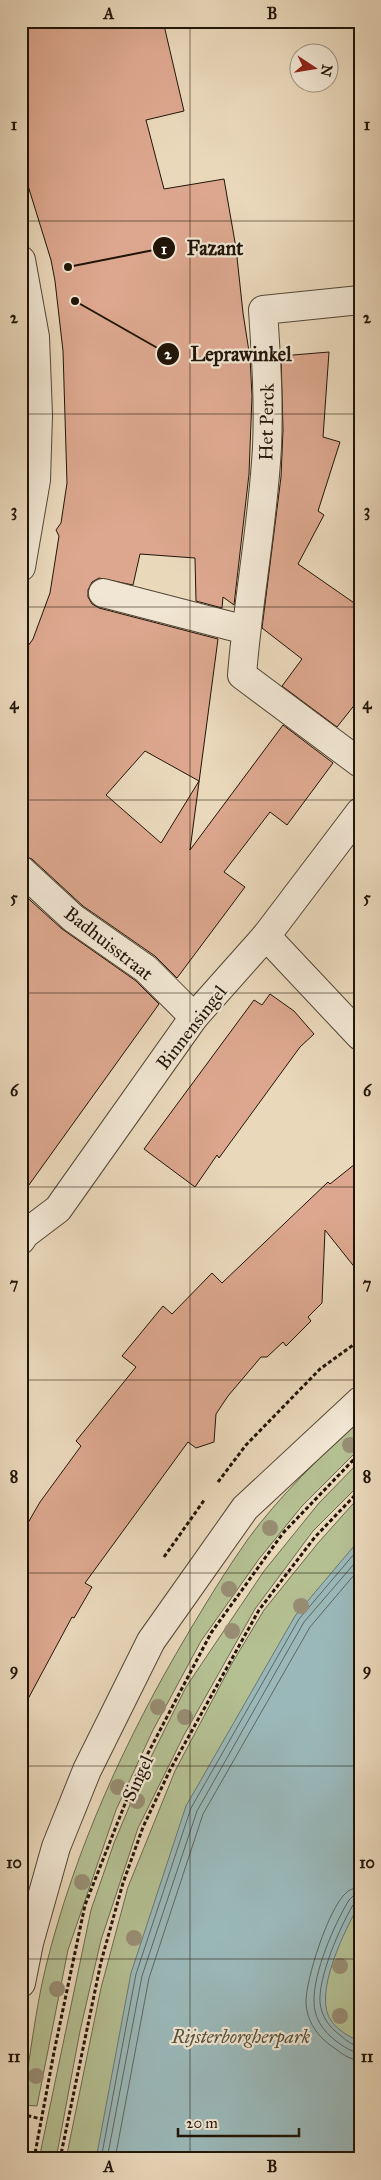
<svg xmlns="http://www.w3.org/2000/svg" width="381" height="2180" font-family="'IM FELL Great Primer',serif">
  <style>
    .green { fill: #b4bf92; stroke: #6a6a4d }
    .water { fill: #9ab8b9; stroke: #6a7772 }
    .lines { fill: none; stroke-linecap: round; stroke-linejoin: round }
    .shore { stroke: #5e6660; stroke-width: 1 }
    .building { fill: #dca78e; stroke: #211508; fill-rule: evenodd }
    .minor-casing { stroke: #534635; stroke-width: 30 }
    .path { stroke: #211508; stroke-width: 3; stroke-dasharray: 4 2.5; stroke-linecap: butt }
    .minor { stroke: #f1e6d3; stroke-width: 28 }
    .tree { fill: #988d73 }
    .grid { fill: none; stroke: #211508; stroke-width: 1; stroke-opacity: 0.55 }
    .labels { text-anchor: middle; stroke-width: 4.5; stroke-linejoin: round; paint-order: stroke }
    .street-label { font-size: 19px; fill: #211508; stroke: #f1e6d3 }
    .park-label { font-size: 19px; font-style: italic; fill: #545038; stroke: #f1e6d3 }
    .leader { fill: none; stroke: #211508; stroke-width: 2 }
    .callout-dot { fill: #211508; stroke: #f1e6d3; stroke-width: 2 }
    .mark-label { font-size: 15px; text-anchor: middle; font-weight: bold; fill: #fff }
    .callout-label { font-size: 20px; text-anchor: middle; font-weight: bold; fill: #211508; stroke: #f1e6d3; stroke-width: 4.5; stroke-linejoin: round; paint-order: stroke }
    .neatline { fill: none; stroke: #211508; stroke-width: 2 }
    .grid-label { font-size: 16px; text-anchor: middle; font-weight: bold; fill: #211508 }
  </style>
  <rect width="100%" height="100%" fill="#ead8bb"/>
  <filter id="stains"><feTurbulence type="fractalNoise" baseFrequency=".004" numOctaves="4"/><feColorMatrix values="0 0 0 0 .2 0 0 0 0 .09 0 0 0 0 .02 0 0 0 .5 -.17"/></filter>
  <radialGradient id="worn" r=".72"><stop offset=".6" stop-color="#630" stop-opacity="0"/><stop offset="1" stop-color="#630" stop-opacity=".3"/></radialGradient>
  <g class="green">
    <path d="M360 1418V1448L302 1506 259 1559 201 1641 153 1730 116 1810 68 1950 37 2106 22 2105C30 2059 35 2011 46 1966 75 1849 126 1738 187 1635 206 1603 226 1570 248 1539 280 1495 321 1457 360 1418Z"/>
    <path d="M360 1461V1484L313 1531 255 1609 184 1735 138 1828 101 1940 80 2031 56 2159H39L91 1910 114 1843 145 1769 186 1687 264 1571 319 1503Z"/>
    <path d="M360 1496V2159H66L101 1988 128 1887 175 1771 231 1665 264 1610 318 1543Z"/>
  </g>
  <path class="water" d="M360 1539V1903C346 1928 311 1996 332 2022 339 2031 350 2037 360 2042V2159H96L131 1973 186 1806 295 1616Z"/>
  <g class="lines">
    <g class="shore">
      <path d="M360 1888C354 1888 350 1889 346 1893 329 1907 305 1981 306 2003 307 2022 318 2037 333 2047 341 2053 349 2060 360 2060"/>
      <path d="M360 1895 353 1896 349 1900C334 1925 313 1973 314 2002 314 2018 323 2031 336 2041 343 2046 351 2052 360 2053"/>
      <path d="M360 1902 353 1905C340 1927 318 1977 320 2003 322 2017 329 2027 340 2035 346 2040 352 2046 360 2046"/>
      <path d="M101 2159 136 1974 191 1808 299 1619 360 1547"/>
      <path d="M107 2159 142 1976 197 1811 304 1622 360 1557"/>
      <path d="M115 2159 149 1978 203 1814 310 1627 360 1568"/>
    </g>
  </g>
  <g class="building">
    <path d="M21 21H163L184 111 146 120 164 189 224 179 236 248 243 313 250 358 252 396 249 474 234 605 223 597 222 608 196 601 195 558 140 554 133 585 99 578 92 582 88 590V597L92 604 99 608 218 639 190 850 283 725 333 763 287 825 270 812 224 872 245 887 177 978 155 956 83 906 32 859 21 855V656L33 639 50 593 59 536 56 530 61 523 67 483 63 351 55 281 51 260 21 163ZM145 751 199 781 161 843 106 795Z"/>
    <path d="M329 352 323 437 340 442 318 511 324 515 298 564 360 607V698L337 727 282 686 302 659 262 628 281 477 283 430 281 356Z"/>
    <path d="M21 892 62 929 136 981 159 1004 21 1196Z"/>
    <path d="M270 994 294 1011 314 1034 300 1047 219 1158 217 1155 195 1187 144 1149 254 1000 262 1005Z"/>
    <path d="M360 1160V1274L325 1230 322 1303 308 1317 311 1321 286 1346 283 1342 267 1357H261L228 1396 216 1414 214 1442 196 1448 188 1442 85 1583 92 1587 74 1618 72 1617 21 1712V1535L40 1502 81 1446 76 1441 136 1367 122 1356 163 1306 172 1314 212 1273 222 1283 328 1182 330 1184Z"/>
  </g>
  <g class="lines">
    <defs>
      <g id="minor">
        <path d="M21 260 35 337 38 415 36 480 21 567"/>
        <path d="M360 300 263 310C266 355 269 401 267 447 263 524 248 599 242 675L360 763"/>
        <path d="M103 593 246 630"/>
        <path d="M21 870 73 918 146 969 194 1017"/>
        <path d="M266 936 360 1036"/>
        <path d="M21 1240 25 1234 58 1209 194 1017 266 936 360 812"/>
        <path d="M21 1983 29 1943 56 1847 87 1770 151 1641 245 1508 360 1401"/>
      </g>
    </defs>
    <use href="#minor" class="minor-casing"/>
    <g class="path">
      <path d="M218 1482 246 1445 320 1369 360 1340"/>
      <path d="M164 1557 205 1499"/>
      <path d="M21 2114 41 2119"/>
      <path d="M34 2159 54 2052 85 1905 136 1776 211 1633 283 1533 360 1453"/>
      <path d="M60 2159 101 1962 123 1883 143 1827 170 1770 259 1610 315 1537 360 1490"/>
    </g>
    <use href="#minor" class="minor"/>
  </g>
  <g class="tree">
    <circle cx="350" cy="1445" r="8"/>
    <circle cx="270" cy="1528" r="8"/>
    <circle cx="229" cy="1589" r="8"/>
    <circle cx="301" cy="1606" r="8"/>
    <circle cx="232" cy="1631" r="8"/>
    <circle cx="158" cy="1707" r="8"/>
    <circle cx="185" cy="1717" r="8"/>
    <circle cx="118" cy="1787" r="8"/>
    <circle cx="137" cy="1801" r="8"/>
    <circle cx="82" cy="1882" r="8"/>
    <circle cx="134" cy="1938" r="8"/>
    <circle cx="340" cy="1966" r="8"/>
    <circle cx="57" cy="1989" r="8"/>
    <circle cx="340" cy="2016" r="8"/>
    <circle cx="36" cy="2076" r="8"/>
  </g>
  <path class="grid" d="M190 21V2159M21 221H360M21 414H360M21 607H360M21 800H360M21 993H360M21 1187H360M21 1380H360M21 1573H360M21 1766H360M21 1959H360"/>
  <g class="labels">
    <g class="street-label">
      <text transform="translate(266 422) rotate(-89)" y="7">Het Perck</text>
      <text transform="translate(109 943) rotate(38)" y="7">Badhuisstraat</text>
      <text transform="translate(191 1027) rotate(-52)" y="7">Binnensingel</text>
      <text transform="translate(137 1778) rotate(-65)" y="7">Singel</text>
    </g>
    <g class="park-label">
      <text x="241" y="2043">Rijsterborgherpark</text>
    </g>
  </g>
  <path class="leader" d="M68 267L164 248M75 301L168 354"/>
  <g class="callout-dot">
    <circle cx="68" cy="267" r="5"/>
    <circle cx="75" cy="301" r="5"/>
    <circle cx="164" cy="248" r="12"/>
    <circle cx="168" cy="354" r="12"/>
  </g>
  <g class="mark-label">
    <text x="164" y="254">1</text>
    <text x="168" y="359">2</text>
  </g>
  <g class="callout-label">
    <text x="215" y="255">Fazant</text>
    <text x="241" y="361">Leprawinkel</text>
  </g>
  <rect width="381" height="2180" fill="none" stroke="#ead8bb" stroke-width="55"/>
  <g transform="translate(314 68) rotate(102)"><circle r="24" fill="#f1e6d3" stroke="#9e9282"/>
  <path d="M0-4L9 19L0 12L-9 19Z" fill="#8f2418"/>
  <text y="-8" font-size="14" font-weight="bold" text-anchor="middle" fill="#211508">N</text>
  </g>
  <path d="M178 2128v8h121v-8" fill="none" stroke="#211508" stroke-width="2.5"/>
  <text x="186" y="2128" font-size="15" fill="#211508" stroke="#f1e6d3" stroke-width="4" paint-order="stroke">20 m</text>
  <rect x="28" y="28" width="326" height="2124" class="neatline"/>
  <g class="grid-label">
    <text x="109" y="19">A</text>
    <text x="272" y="19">B</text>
    <text x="14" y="130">1</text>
    <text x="367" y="130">1</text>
    <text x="14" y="323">2</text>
    <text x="367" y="323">2</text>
    <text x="14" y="516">3</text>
    <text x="367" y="516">3</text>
    <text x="14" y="709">4</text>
    <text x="367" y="709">4</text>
    <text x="14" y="903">5</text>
    <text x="367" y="903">5</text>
    <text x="14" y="1096">6</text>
    <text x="367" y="1096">6</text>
    <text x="14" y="1289">7</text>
    <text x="367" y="1289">7</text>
    <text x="14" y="1482">8</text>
    <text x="367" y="1482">8</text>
    <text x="14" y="1675">9</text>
    <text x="367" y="1675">9</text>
    <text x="14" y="1868">10</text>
    <text x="367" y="1868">10</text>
    <text x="14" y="2062">11</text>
    <text x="367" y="2062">11</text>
    <text x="109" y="2172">A</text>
    <text x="272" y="2172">B</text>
  </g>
  <rect width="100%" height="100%" filter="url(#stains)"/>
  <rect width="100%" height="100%" fill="url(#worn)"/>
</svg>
